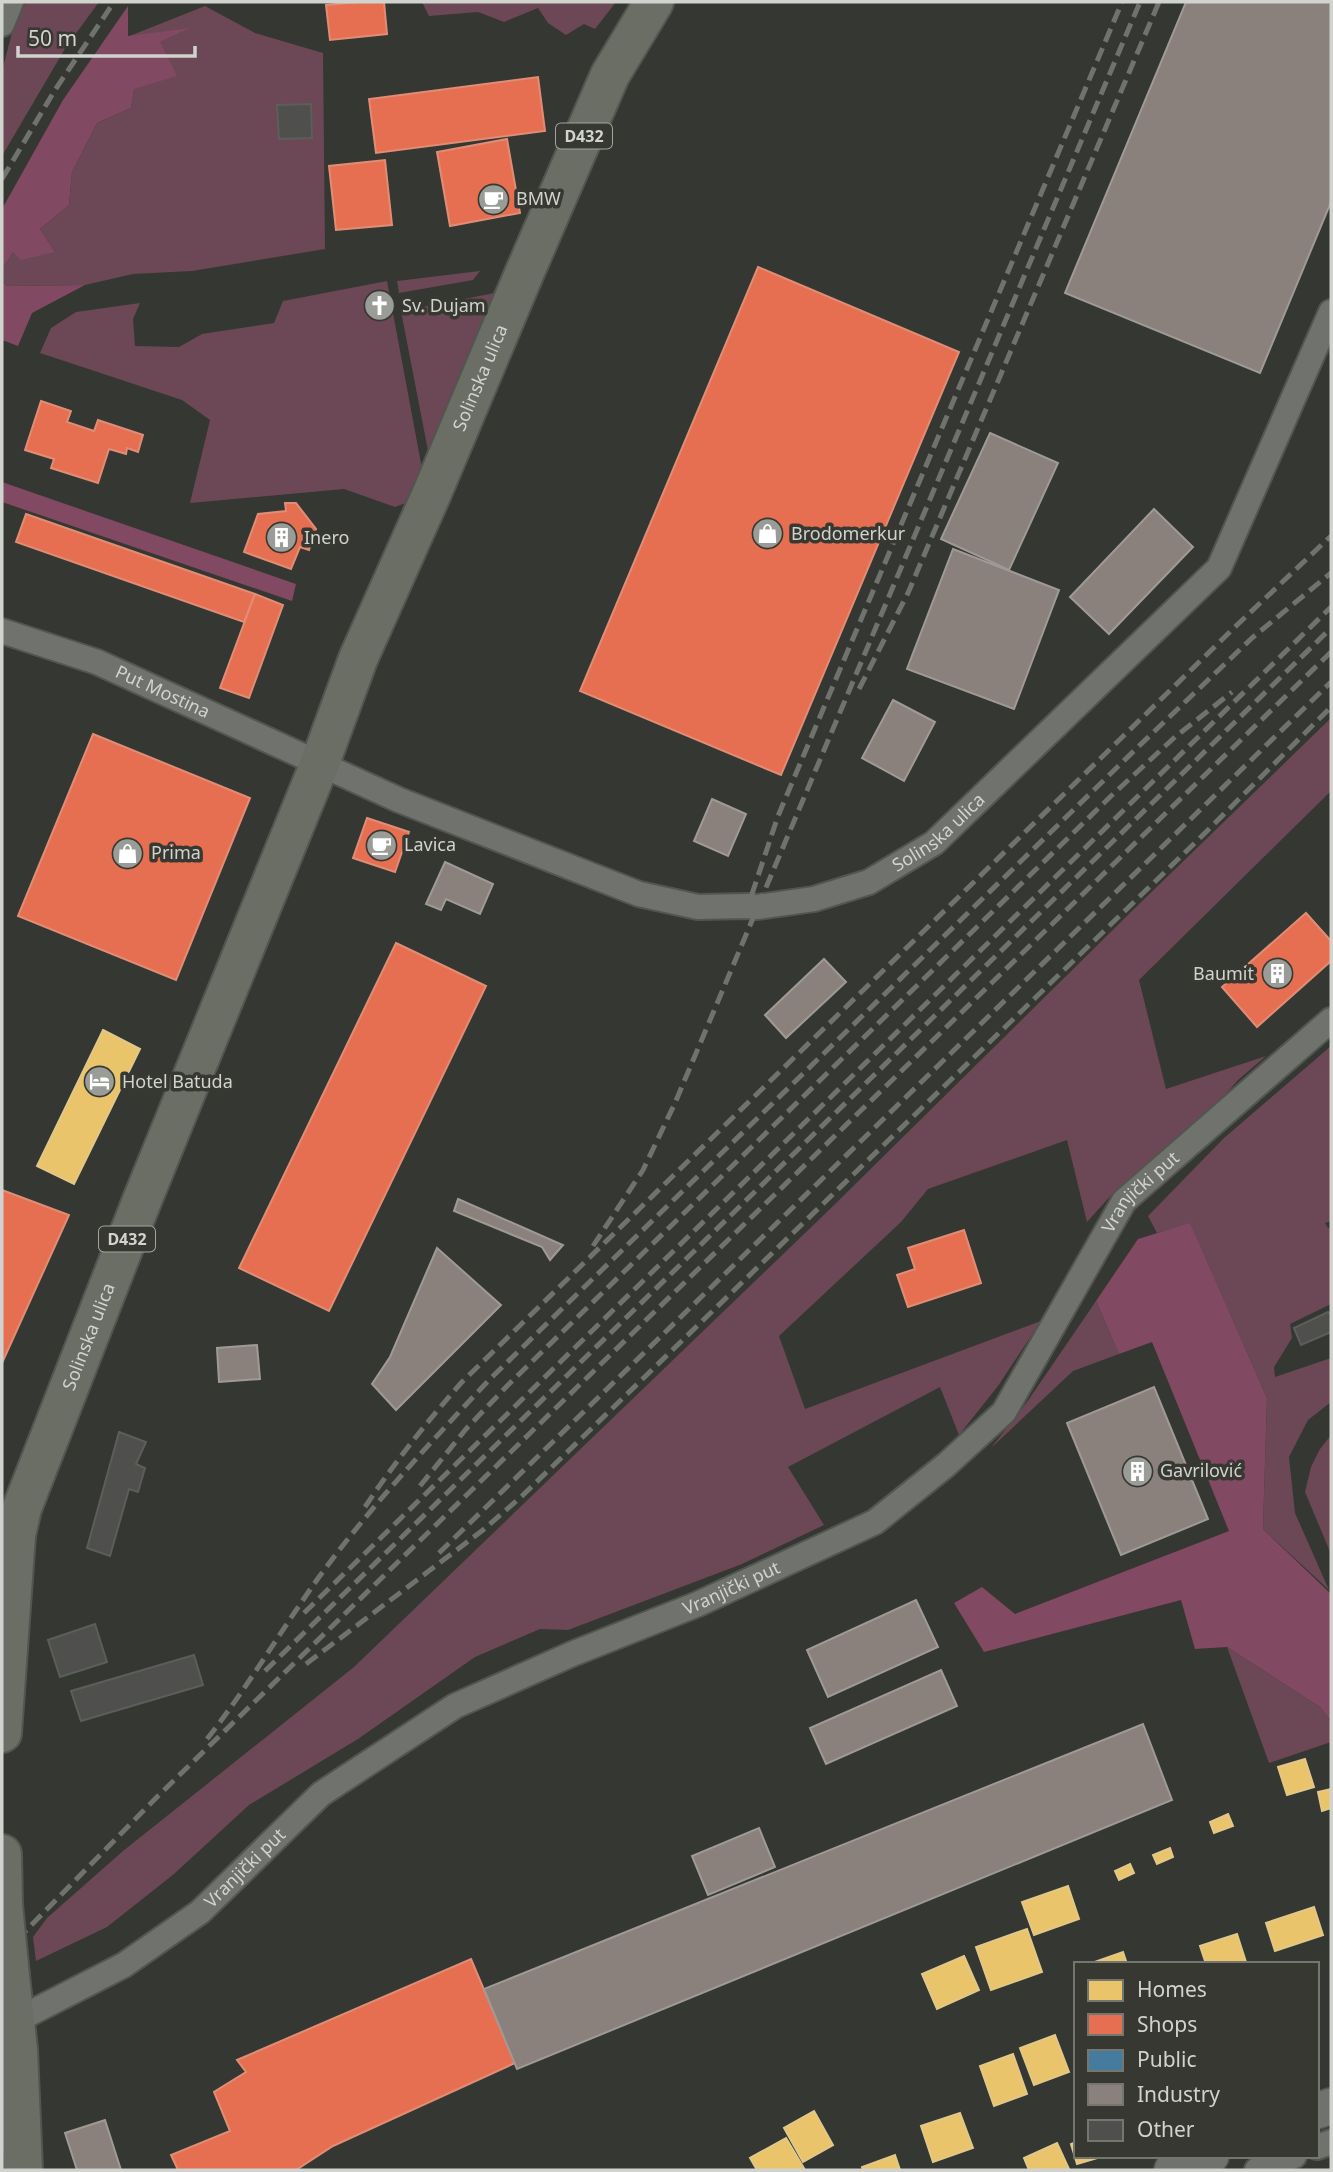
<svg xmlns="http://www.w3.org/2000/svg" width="1333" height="2172" font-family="'Noto Sans',sans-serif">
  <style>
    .green { fill: #6c4756 }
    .forest { fill: #814962 }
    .homes { fill: #e9c46a; stroke: #e2c888; stroke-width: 2 }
    .shops { fill: #e76f51; stroke: #e08d76; stroke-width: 2 }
    .public { fill: #457b9d; stroke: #6f95ac; stroke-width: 2 }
    .industry { fill: #8a817c; stroke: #9f9a95; stroke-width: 2 }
    .building { fill: #4f504d; stroke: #5c5e5a; stroke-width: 2 }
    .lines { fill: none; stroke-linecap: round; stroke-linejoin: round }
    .street-casing { stroke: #535551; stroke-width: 28 }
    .secondary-casing { stroke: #535551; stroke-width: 38 }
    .primary-casing { stroke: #535551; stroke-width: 42 }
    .street { stroke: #70726e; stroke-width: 24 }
    .secondary { stroke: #70726e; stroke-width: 35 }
    .primary { stroke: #6b6e65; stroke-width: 38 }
    .rail { stroke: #70726e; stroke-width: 5; stroke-dasharray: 14 7; stroke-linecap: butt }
    .primary-bridge-casing { stroke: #535551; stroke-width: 42; stroke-linecap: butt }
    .primary-bridge { stroke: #6b6e65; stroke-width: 38 }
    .labels { text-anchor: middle; stroke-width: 7; stroke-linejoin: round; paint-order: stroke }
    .shield { fill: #363831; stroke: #a2a49f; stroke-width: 2 }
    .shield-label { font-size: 16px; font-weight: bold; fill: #d1d3ce }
    .poi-label { font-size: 18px; fill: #d1d3ce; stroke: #363831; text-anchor: start }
    .street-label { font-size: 18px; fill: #d1d3ce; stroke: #363831 }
  </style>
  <rect width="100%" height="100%" fill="#353732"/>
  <g class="green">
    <path d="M26 2H99L66 47 2 156V71L13 29Z"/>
    <path d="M422 2H616L595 29 584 24 566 35 548 23 538 8 504 22 478 12 429 16Z"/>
    <path d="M205 6 255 33 323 53 325 249 192 271 133 274 85 285 8 286 2 283V269L13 252H55L40 229 69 205 72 172 97 123 131 108 134 89 159 42 187 29 127 37Z"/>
    <path d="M480 271 473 280 399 293 397 281Z"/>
    <path d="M387 281 423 474 411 501 395 507 344 489 190 503 210 420 182 400 40 353 51 328 76 312 140 303 133 319 135 346 179 347 202 334 274 323 283 301Z"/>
    <path d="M495 293 429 456 401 311Z"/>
    <path d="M1331 718V791L1139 980 1166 1089 1266 1056 1238 1080 1218 1103 1115 1191 1087 1222 1067 1140 928 1189 901 1222 779 1336 805 1409 1041 1321 998 1386 959 1435 940 1387 788 1467 824 1525 742 1564 568 1630 540 1629 475 1657 358 1739 249 1805 174 1874 107 1927 36 1961 33 1937 47 1918 123 1851 354 1667 829 1210 1134 909Z"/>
    <path d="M1331 1046V1221L1325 1223 1328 1228H1331V1304L1290 1324 1292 1338 1274 1367 1275 1377 1331 1358V1402L1308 1420 1289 1457 1295 1513 1329 1590 1263 1529 1267 1398 1190 1224 1157 1233 1148 1216 1224 1138Z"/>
    <path d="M1096 1301 1119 1354 1073 1371 991 1448 1027 1402Z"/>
    <path d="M1331 1435V1554L1305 1492 1311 1467 1320 1449Z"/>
    <path d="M1227 1647 1320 1707 1331 1721V1742L1269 1763Z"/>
  </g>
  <g class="forest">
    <path d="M128 6V36L190 28 160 42 177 76 134 89 131 108 97 123 72 172 69 205 40 229 55 252 21 260 13 252 2 269V209L63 100Z"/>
    <path d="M2 283 8 286 85 285 32 313 18 346 2 340Z"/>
    <path d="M2 482 296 584 292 601 2 502Z"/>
    <path d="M1190 1223 1267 1398 1263 1529 1331 1594V1721L1320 1707 1227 1647 1195 1649 1181 1600 984 1652 954 1603 982 1587 1015 1614 1229 1531 1152 1342 1119 1354 1096 1301 1138 1239Z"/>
  </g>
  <g class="homes">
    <path d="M103 1030 140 1049 74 1184 37 1166Z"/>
    <path d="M1305 1759 1314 1787 1287 1795 1278 1767Z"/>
    <path d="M1331 1789V1808L1322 1811 1318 1792Z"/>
    <path d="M1228 1814 1233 1826 1214 1833 1210 1822Z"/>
    <path d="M1170 1848 1173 1857 1157 1864 1153 1855Z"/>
    <path d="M1130 1864 1134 1873 1119 1880 1115 1871Z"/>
    <path d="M1068 1886 1079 1919 1034 1935 1022 1902Z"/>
    <path d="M1314 1907 1323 1935 1275 1951 1266 1923Z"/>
    <path d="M1027 1929 1042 1972 991 1990 976 1947Z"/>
    <path d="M1237 1934 1246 1962 1206 1964 1200 1946Z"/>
    <path d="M1123 1952 1127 1964H1089Z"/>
    <path d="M964 1956 979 1990 937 2009 922 1974Z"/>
    <path d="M1055 2035 1069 2072 1034 2085 1020 2048Z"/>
    <path d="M1013 2054 1027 2094 994 2106 980 2066Z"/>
    <path d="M814 2111 833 2145 803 2162 784 2128Z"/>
    <path d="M960 2113 973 2148 933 2162 921 2126Z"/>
    <path d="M786 2138 805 2170H757L750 2158Z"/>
    <path d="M1076 2142V2156H1104L1077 2164 1071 2144Z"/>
    <path d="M1057 2143 1069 2169 1029 2170 1024 2158Z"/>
    <path d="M895 2155 900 2170H863L862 2167Z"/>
  </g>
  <g class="shops">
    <path d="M360 2H384L387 34 330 40 326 5Z"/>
    <path d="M538 77 545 131 376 153 369 99Z"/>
    <path d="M507 139 520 213 450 226 437 152Z"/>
    <path d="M385 160 392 225 336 230 329 166Z"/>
    <path d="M758 267 959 352 781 775 580 691Z"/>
    <path d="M41 401 71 411 67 422 94 431 98 420 143 435 138 452 127 448 126 454 109 449 98 483 51 468 54 459 25 450Z"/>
    <path d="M285 503H296L316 529 309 550 300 547 291 569 244 552 258 514 286 511Z"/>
    <path d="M26 514 255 594 244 622 16 542Z"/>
    <path d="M255 594 283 605 249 698 220 688Z"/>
    <path d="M93 734 250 798 176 980 18 916Z"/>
    <path d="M367 818 409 832 395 872 353 858Z"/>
    <path d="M1306 913 1331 941V961L1257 1027 1222 987Z"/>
    <path d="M396 943 486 986 329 1311 239 1268Z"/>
    <path d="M2 1190 69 1215 2 1363Z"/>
    <path d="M964 1230 981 1283 908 1307 897 1275 915 1269 908 1248Z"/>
    <path d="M471 1959 515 2063 333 2146 296 2170H178L171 2155 230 2131 214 2092 246 2072 237 2060Z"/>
  </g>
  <path class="public" d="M389 297 392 311 369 315 367 301Z"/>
  <g class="industry">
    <path d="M1186 2H1331V202L1260 373 1065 293Z"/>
    <path d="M990 433 1058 463 1009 570 941 539Z"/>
    <path d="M1154 509 1193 547 1109 634 1070 597Z"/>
    <path d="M953 549 1059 590 1014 709 907 669Z"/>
    <path d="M893 700 935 722 904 781 862 758Z"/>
    <path d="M712 799 746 814 728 856 694 841Z"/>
    <path d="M445 862 493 884 480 914 446 899 441 910 426 904Z"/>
    <path d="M824 959 846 982 786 1038 765 1015Z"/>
    <path d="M458 1199 563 1245 550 1260 542 1247 454 1211Z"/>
    <path d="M437 1248 501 1305 396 1410 372 1384 390 1357Z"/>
    <path d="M257 1345 260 1379 219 1382 217 1348Z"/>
    <path d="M1154 1387 1208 1519 1121 1555 1067 1423Z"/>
    <path d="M916 1600 938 1647 828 1697 807 1650Z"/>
    <path d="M941 1670 957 1706 826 1764 810 1728Z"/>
    <path d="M1143 1724 1172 1800 517 2069 484 1989Z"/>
    <path d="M759 1828 775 1867 708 1895 692 1856Z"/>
    <path d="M105 2120 121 2170H77L65 2133Z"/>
  </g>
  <g class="building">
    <path d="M311 104 312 138 279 139 277 105Z"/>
    <path d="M1328 1312 1331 1315V1332L1301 1345 1294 1328Z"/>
    <path d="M119 1432 146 1442 136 1464 145 1468 138 1492 129 1489 110 1556 87 1548Z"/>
    <path d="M95 1624 107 1662 60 1677 48 1640Z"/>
    <path d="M194 1655 203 1685 81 1721 71 1691Z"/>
  </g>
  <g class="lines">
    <defs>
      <g id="street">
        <path d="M2 24 11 2"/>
        <path id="s1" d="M2 631 97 662 399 800 639 894 698 907 747 906 757 907 814 899 869 882 934 843 1219 568 1331 312"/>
        <path id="s2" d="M15 2021 124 1965 200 1912 321 1794 455 1706 572 1654 698 1604 875 1522 946 1465 1004 1412 1124 1201 1331 1020"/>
        <path d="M1317 2147 1331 2142"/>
        <path d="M1257 2170 1294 2156"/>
      </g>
      <g id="secondary">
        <path d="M1317 2111 1331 2106"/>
        <path d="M1172 2170 1211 2156"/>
      </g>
      <g id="primary">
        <path id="s3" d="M2 1733 16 1535 22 1508 143 1198 320 763 358 659 432 493 524 274 610 75 654 2"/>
        <path d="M2 1854 3 1905"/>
        <path d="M10 1976 18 2050 23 2170"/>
      </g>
    </defs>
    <use href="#street" class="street-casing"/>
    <use href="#secondary" class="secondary-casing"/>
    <use href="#primary" class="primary-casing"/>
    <use href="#street" class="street"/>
    <use href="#secondary" class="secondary"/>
    <use href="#primary" class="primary"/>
    <g class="rail">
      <path d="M2 179 55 90 114 2"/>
      <path d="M859 689 908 593 1159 2"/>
      <path d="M745 915 778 816 1122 2"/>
      <path d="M593 1246 643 1170 675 1103 1140 2"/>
      <path d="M420 1486 466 1429 508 1385 1111 796 1175 737 1232 692"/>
      <path d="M365 1507C394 1463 426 1423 461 1383L1237 625 1331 536"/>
      <path d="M439 1553 1331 682"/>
      <path d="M304 1613 1331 607"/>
      <path d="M306 1664 483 1530 522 1496 1205 833 1331 707"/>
      <path d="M265 1671 1331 628"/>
      <path d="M207 1739C248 1687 281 1630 319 1577 370 1507 430 1443 489 1380L1139 746 1252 638 1331 573"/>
      <path d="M2 1955 158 1796 1331 652"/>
    </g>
    <defs>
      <path id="primary-bridge" d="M3 1905 10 1976"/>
    </defs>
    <use href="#primary-bridge" class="primary-bridge-casing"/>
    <use href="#primary-bridge" class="primary-bridge"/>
  </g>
  <defs>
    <symbol id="cafe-disc" viewBox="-11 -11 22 22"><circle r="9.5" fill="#9a9c97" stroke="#363831"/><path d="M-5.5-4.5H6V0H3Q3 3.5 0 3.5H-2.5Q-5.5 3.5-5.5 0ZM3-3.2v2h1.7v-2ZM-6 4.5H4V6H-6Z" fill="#fff"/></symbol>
    <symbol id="church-disc" viewBox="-11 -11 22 22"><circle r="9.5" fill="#9a9c97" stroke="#363831"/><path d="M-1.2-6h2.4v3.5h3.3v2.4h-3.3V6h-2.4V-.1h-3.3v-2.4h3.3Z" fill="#fff"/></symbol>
    <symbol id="shop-disc" viewBox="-11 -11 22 22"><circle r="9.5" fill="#9a9c97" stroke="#363831"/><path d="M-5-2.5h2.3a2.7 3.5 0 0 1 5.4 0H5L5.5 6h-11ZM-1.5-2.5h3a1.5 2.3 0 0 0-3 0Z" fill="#fff"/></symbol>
    <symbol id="building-disc" viewBox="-11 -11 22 22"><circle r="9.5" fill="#9a9c97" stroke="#363831"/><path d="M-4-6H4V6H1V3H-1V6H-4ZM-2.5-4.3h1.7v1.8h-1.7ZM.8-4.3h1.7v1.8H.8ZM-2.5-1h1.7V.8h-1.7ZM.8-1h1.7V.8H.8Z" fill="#fff"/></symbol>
    <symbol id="hotel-disc" viewBox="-11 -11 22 22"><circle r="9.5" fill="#9a9c97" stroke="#363831"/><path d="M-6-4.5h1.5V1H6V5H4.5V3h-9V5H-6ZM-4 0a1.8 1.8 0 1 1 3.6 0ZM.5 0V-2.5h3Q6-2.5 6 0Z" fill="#fff"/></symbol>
  </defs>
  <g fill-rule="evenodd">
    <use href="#cafe-disc" x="476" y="182" width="35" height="35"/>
    <use href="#church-disc" x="362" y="288" width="35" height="35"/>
    <use href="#shop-disc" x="750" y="516" width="35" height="35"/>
    <use href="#building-disc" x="264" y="520" width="35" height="35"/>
    <use href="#cafe-disc" x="364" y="828" width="35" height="35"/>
    <use href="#shop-disc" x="110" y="836" width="35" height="35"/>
    <use href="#building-disc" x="1260" y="956" width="35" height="35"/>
    <use href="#hotel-disc" x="82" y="1064" width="35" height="35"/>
    <use href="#building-disc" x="1120" y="1454" width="35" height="35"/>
  </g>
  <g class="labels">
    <g class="shield">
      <rect x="556" y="123.5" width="56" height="25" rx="5"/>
      <rect x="99" y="1226.5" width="56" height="25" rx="5"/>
    </g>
    <g class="shield-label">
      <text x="584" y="142">D432</text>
      <text x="127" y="1245">D432</text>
    </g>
    <g class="poi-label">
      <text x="516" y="205">BMW</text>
      <text x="402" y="312">Sv. Dujam</text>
      <text x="791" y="540">Brodomerkur</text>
      <text x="304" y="544">Inero</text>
      <text x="404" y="851">Lavica</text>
      <text x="151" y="859">Prima</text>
      <text x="1254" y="980" text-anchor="end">Baumit</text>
      <text x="122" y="1088">Hotel Batuda</text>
      <text x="1160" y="1477">Gavrilović</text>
    </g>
    <g class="street-label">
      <text dy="6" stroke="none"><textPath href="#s3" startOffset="1446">Solinska ulica</textPath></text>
      <text dy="6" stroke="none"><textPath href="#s1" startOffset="172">Put Mostina</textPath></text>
      <text dy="6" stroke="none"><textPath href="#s1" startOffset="1010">Solinska ulica</textPath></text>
      <text dy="6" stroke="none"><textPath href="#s2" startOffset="1433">Vranjički put</textPath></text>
      <text dy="6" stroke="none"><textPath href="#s3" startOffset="410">Solinska ulica</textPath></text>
      <text dy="6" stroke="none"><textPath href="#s2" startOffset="845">Vranjički put</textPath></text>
      <text dy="6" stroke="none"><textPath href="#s2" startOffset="278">Vranjički put</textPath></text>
    </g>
  </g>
  <rect width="1333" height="2172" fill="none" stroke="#d1d3ce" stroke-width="7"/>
  <rect x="1074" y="1962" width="245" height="196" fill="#363831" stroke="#747670" stroke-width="2"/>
  <rect x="1088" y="1980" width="35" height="21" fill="#e9c46a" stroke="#747670" stroke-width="2"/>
  <text x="1137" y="1997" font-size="21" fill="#d1d3ce">Homes</text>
  <rect x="1088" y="2014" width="35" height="21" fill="#e76f51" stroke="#747670" stroke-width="2"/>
  <text x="1137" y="2032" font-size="21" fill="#d1d3ce">Shops</text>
  <rect x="1088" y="2050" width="35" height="21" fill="#457b9d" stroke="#747670" stroke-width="2"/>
  <text x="1137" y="2067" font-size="21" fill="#d1d3ce">Public</text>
  <rect x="1088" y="2084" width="35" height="21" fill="#8a817c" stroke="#747670" stroke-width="2"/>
  <text x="1137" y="2102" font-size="21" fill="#d1d3ce">Industry</text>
  <rect x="1088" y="2120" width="35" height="21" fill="#4f504d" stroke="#747670" stroke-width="2"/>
  <text x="1137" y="2137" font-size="21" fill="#d1d3ce">Other</text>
  <path d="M18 46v10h177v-10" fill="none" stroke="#d1d3ce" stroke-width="3.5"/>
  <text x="28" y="46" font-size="21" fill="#d1d3ce" stroke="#363831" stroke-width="5" paint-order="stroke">50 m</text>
</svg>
